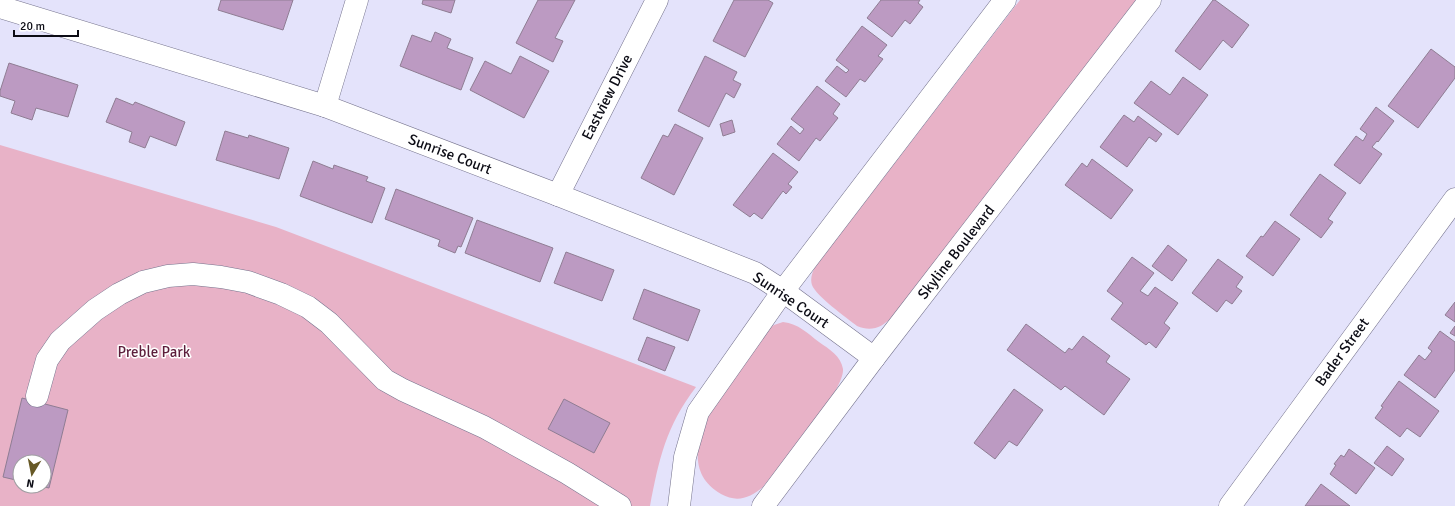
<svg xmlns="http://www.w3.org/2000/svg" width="1455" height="506" font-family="Signika,sans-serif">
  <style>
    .green { fill: #e8b2c7; fill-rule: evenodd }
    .building { fill: #bc9ac2; stroke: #8f7d93 }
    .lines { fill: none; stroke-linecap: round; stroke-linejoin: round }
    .minor-casing { stroke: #75738d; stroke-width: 23 }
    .minor { stroke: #fff; stroke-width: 22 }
    .labels { text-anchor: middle; stroke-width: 3; stroke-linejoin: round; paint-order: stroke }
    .street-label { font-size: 15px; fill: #0c0c15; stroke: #fff }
    .park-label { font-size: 15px; fill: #5c1d3b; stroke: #fff }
  </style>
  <rect width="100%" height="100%" fill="#e4e3fb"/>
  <g class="green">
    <path d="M1020 0H1136L910 296C895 313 882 337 857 326 847 318 816 296 812 285 810 279 812 273 815 267Z"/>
    <path d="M0 145 276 227 696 387C666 426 659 459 650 506H0ZM20 462H44V486H20Z"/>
    <path d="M783 322C799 324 807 333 819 342 829 349 841 356 843 369 845 391 779 467 763 487 750 498 737 503 721 494 699 481 695 463 699 439 700 434 700 428 702 423 705 415 714 406 719 398 735 376 751 353 767 330L774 325Z"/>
  </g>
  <g class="building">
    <path d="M221 0H293L283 30 218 10Z"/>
    <path d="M423 0H455L451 13 422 4Z"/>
    <path d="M538 0H575L555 38 563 41 553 62 516 43Z"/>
    <path d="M734 0H768L773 3 745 57 713 41Z"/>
    <path d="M881 0H920L918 3 923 7 910 24 905 20 892 37 867 18Z"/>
    <path d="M1213 0H1215L1249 25 1232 48 1223 40 1200 70 1175 51Z"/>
    <path d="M862 26 887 45 878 56 883 59 865 82 860 79 846 97 825 81 837 66 846 73 849 70 836 60Z"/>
    <path d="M435 32 451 39 447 48 473 58 461 90 400 66 412 35 431 42Z"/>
    <path d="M1431 49 1455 67V78L1418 128 1388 106Z"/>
    <path d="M520 56 549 71 524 118 470 90 485 61 511 74Z"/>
    <path d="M705 56 737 72 733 80 741 84 734 98 726 93 709 127 678 111Z"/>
    <path d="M9 63 78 85 68 117 36 108 32 120 11 113 15 101 0 96V91Z"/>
    <path d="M1183 77 1208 95 1178 135 1134 103 1151 81 1170 95Z"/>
    <path d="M817 86 840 104 833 114 838 118 820 141 816 138 799 161 777 144 791 126 800 134 804 129 791 119Z"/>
    <path d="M116 98 133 105 135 102 185 122 176 146 150 136 145 148 129 142 132 132 106 122Z"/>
    <path d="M1376 107 1394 121 1378 142 1377 141 1372 147 1382 154 1360 184 1334 165 1356 136 1363 141 1367 134 1360 129Z"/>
    <path d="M1124 115 1134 122 1138 116 1162 134 1156 142 1149 137 1127 167 1100 147Z"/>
    <path d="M732 120 735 132 723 136 720 124Z"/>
    <path d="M675 124 703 138 674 195 641 178 663 135 668 137Z"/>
    <path d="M225 131 248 138 249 135 289 148 279 179 216 160Z"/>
    <path d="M773 153 798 172 788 184 792 187 786 194 783 191 762 219 754 213 750 217 733 205Z"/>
    <path d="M1092 159 1133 190 1111 219 1065 185 1082 163 1087 167Z"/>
    <path d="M313 161 333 169 334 165 368 177 366 181 385 188 372 223 300 196Z"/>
    <path d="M1320 174 1346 193 1328 219 1333 222 1321 238 1290 215Z"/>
    <path d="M396 189 473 218 461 247 458 246 455 253 438 246 440 240 385 219Z"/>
    <path d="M477 220 553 248 540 282 465 253Z"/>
    <path d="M1275 221 1300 239 1273 276 1246 256 1261 236 1263 237Z"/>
    <path d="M1168 245 1187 260 1172 281 1152 266Z"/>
    <path d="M566 252 614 270 602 301 554 283Z"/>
    <path d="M1132 257 1154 273 1140 291 1148 296 1155 287 1178 303 1164 323 1170 328 1156 348 1149 342 1146 345 1111 319 1123 303 1107 291Z"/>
    <path d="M1218 259 1243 277 1236 287 1242 291 1232 304 1226 300 1217 312 1192 293Z"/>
    <path d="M644 289 700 310 688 341 633 319Z"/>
    <path d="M1455 302V322L1445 315Z"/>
    <path d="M1026 324 1065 353 1069 348 1072 350 1083 336 1110 356 1106 362 1130 379 1104 415 1065 386 1061 390 1007 350Z"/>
    <path d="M1455 326V336L1450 333Z"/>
    <path d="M1440 331 1455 342V370L1435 398 1404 375 1419 355 1425 360 1432 351 1428 348Z"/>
    <path d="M647 337 675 347 665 371 638 360Z"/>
    <path d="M1399 381 1439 411 1420 437 1407 428 1400 437 1375 418 1383 407 1381 406Z"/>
    <path d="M1014 389 1043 410 1017 446 1009 441 995 459 974 443Z"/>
    <path d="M22 398 68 410 49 488 40 486H44V462H20V481L3 477Z"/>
    <path d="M564 399 610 423 594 453 548 429Z"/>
    <path d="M1387 446 1404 459 1392 476 1374 463Z"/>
    <path d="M1349 449 1375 468 1356 494 1330 474 1336 465 1334 464 1341 455 1344 457Z"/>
    <path d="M1321 484 1350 506H1305Z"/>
  </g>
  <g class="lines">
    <defs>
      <g id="minor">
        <path d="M0 7 325 106 558 195 755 273 783 291 874 358"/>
        <path d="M325 106 357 0"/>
        <path d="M558 195 657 0"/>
        <path d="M37 396 47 360 60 341 95 310 119 294 143 282 168 276 193 274 221 277 248 282 281 294 308 307 329 323 385 380 403 390 484 427 567 473 620 506"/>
        <path d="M679 506 685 457 698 412 783 291 1005 0"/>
        <path d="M763 506 874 358 1150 0"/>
        <path d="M1230 506 1455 199"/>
      </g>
    </defs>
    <use href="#minor" class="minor-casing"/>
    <use href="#minor" class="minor"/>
  </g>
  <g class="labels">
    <g class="street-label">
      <text transform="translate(607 97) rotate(-63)" y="5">Eastview Drive</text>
      <text transform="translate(450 154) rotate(21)" y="5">Sunrise Court</text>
      <text transform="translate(956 252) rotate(-52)" y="5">Skyline Boulevard</text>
      <text transform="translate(791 300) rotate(34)" y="5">Sunrise Court</text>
      <text transform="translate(1342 352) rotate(-54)" y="5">Bader Street</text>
    </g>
    <g class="park-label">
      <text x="154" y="357">Preble Park</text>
    </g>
  </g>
  <g transform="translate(32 474) rotate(190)"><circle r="19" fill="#ffffff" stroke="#9e9ea1"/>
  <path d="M0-3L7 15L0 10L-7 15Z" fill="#675926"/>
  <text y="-6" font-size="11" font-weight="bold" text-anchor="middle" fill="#0c0c15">N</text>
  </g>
  <path d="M14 30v6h64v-6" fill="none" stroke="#0c0c15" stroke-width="2"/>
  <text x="20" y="30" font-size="12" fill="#0c0c15" stroke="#ffffff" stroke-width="3" paint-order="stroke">20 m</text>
</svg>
